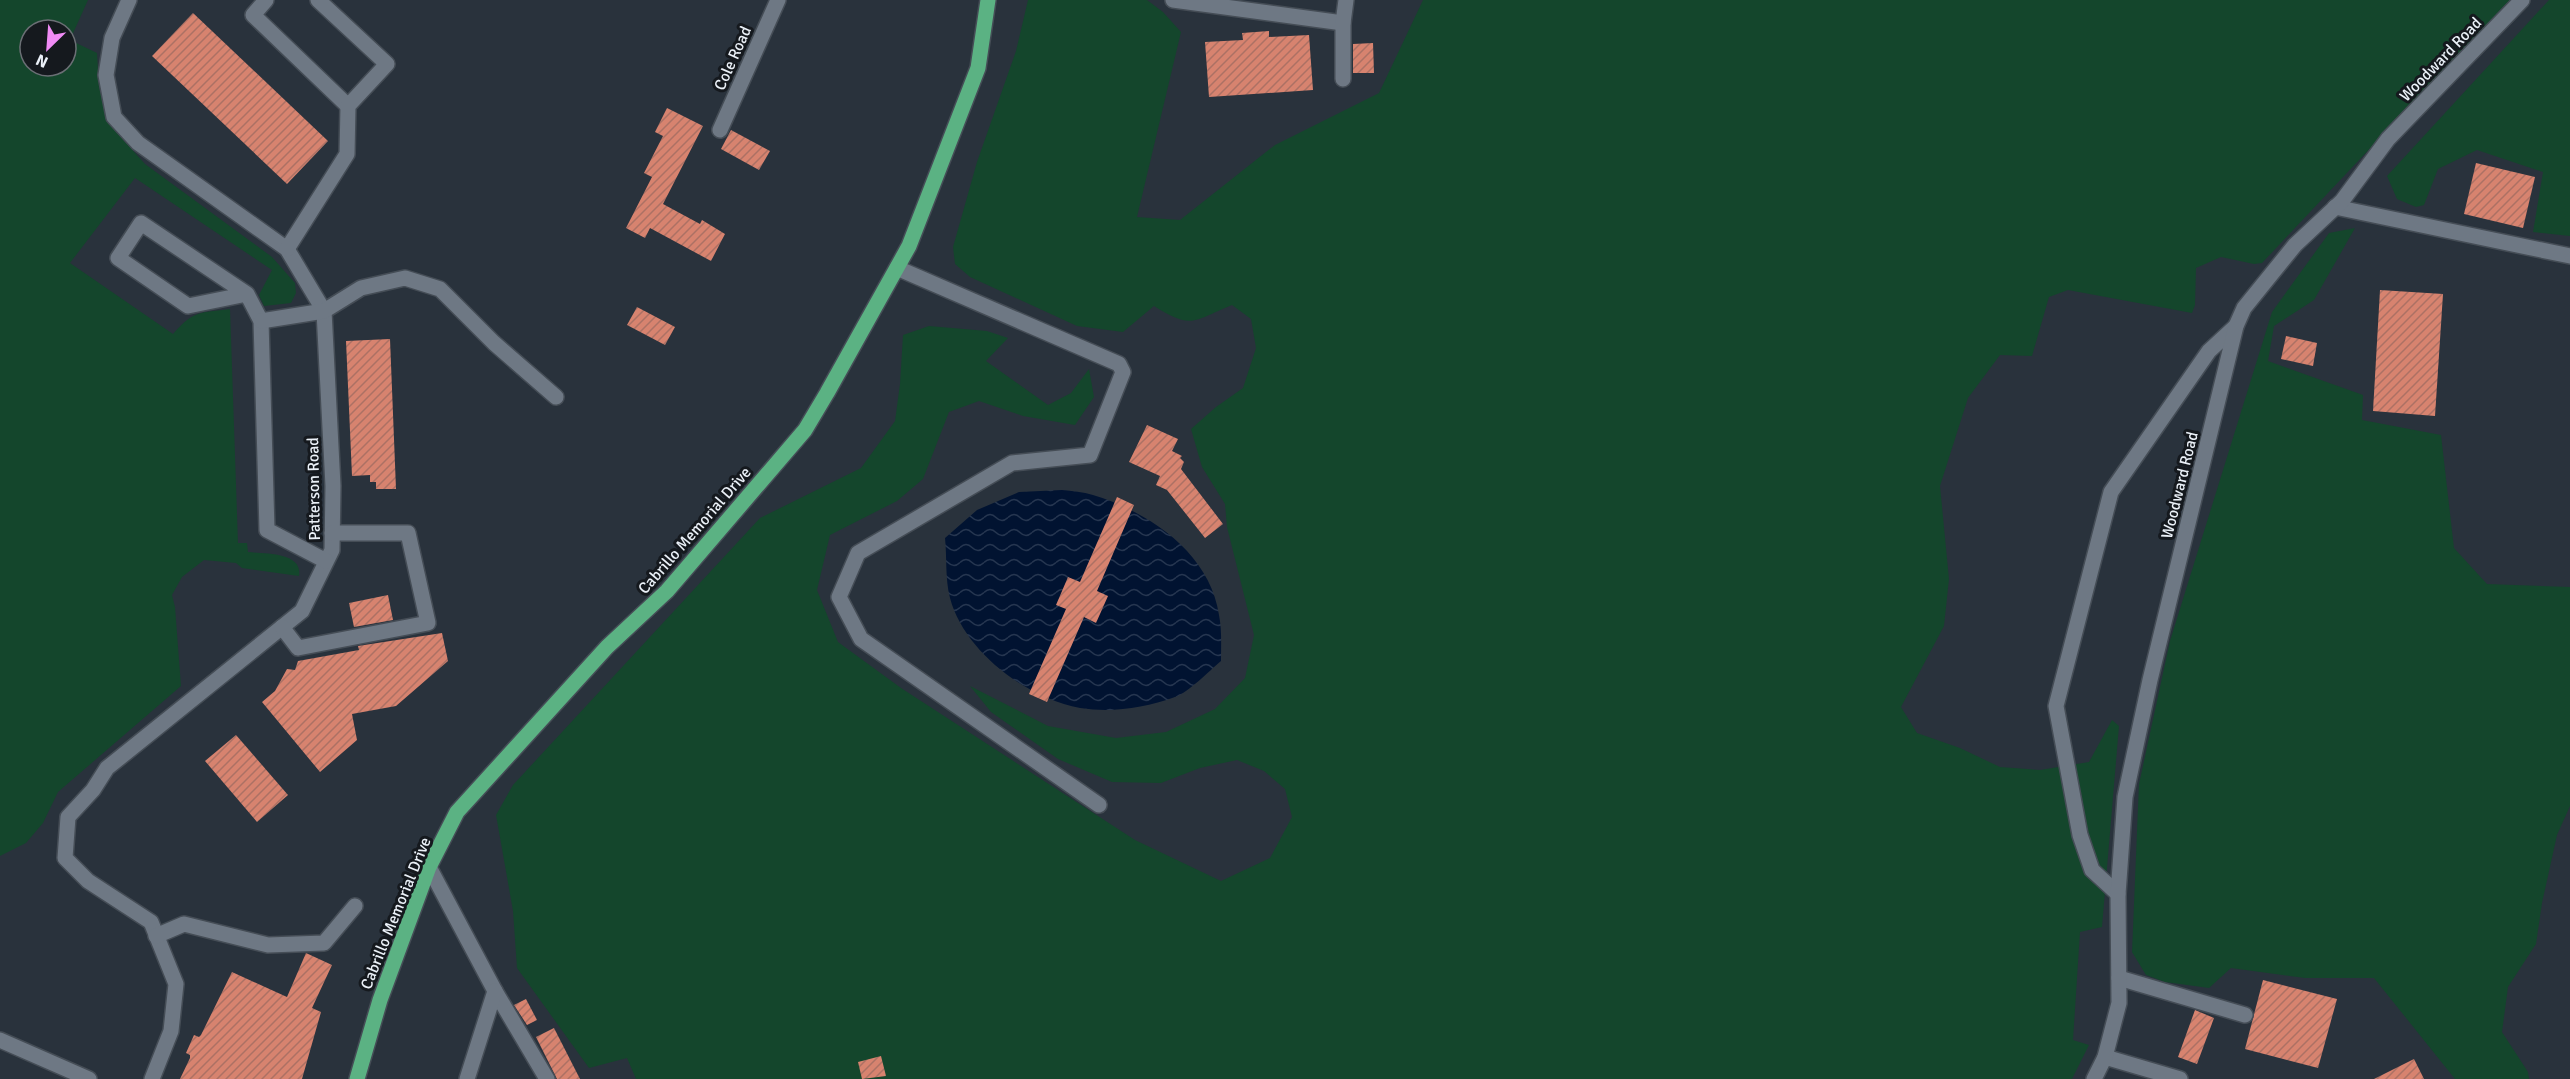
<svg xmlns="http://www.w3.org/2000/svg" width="2570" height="1079" font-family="Signika,sans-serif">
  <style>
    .grass { fill: #14462c; fill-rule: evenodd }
    .water { fill: url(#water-waves) }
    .building { fill: url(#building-hatch) }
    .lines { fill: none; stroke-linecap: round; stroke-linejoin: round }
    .minor-casing { stroke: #454d56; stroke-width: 18 }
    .major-casing { stroke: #454d56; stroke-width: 18 }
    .minor { stroke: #6e7884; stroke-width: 15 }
    .major { stroke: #5bb283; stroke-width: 15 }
    .labels { text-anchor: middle; stroke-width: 6; stroke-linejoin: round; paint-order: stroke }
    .street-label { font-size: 16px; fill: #ebf1f8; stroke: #15191e }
  </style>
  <defs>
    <pattern id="water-waves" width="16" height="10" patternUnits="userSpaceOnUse" patternTransform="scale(1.5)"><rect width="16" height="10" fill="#011331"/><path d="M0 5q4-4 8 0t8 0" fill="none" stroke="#263650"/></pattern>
    <pattern id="building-hatch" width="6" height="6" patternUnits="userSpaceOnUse" patternTransform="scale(1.5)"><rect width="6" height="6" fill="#d7836f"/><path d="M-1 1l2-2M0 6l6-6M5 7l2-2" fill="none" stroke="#ac7164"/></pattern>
  </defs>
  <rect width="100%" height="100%" fill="#29323c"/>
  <g class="grass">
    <path d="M0 0H88L70 40 97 53 99 87 107 118 117 133 145 164 272 257 295 283 296 293 291 303 264 306 259 295 272 270 135 178 70 263 173 334C194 310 200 313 230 309L238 543H247L248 552C265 554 303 552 299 576L242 568 236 563 204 560 182 577 172 595 175 607 181 686 58 792 43 823 26 843 0 856ZM30 30H66V66H30Z"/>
    <path d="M1028 0H1147L1163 12 1181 32 1137 217 1180 220 1275 145 1379 93 1423 0H2510L2262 263 2254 264 2221 257 2196 268 2195 305 2192 313 2068 290 2049 297 2032 356 2000 355 1968 398 1940 486 1949 579 1944 626 1901 707 1917 733 1960 748 2000 767 2040 770 2089 762 2112 720 2119 726 2102 927 2080 932 2073 1040 2089 1045 2072 1079H636L627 1058 589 1068 517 968 513 911 496 815 513 785 760 518 861 468 895 421 900 384 903 335 929 326 987 331 1008 338 986 361 1048 405 1071 393 1089 369 1094 397 1075 425 1023 416 979 401 949 412 923 479 897 501 830 535 817 590 838 642 901 688 1135 840 1221 881 1270 858 1292 817 1285 789 1264 771 1237 760 1200 768 1161 783 1112 782 1058 759 991 712 970 686 1048 726 1116 738 1166 732 1215 709 1245 678 1254 635 1227 527 1225 504 1202 467 1191 429 1216 407 1243 388 1256 348 1251 319 1232 305C1193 321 1192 330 1154 306L1123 332 1077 326 970 277 955 264 953 247 977 162 1016 51Z"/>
    <path d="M2549 0H2570V236L2533 232 2543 172 2477 150 2438 169 2424 205 2416 207 2397 199 2387 176Z"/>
    <path d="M2355 228 2314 300 2274 326 2268 361 2363 395 2362 420 2441 435 2454 548 2487 584 2570 587V806L2557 835 2542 903 2536 944 2508 987 2502 1032 2528 1072 2529 1079H2455L2374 978H2305L2231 968 2209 988 2165 982 2146 975 2132 952 2139 784 2170 641 2272 312 2329 233Z"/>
  </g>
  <path class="water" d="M1062 490C1072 491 1083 492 1093 495 1149 512 1210 553 1219 615 1222 630 1221 646 1221 661 1209 671 1189 692 1175 697 1144 708 1112 713 1080 708 1026 698 964 651 950 598 945 579 947 557 945 538L977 510 1019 492Z"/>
  <g class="building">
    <path d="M193 13 328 141 287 184 152 56Z"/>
    <path d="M1269 31V37L1309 35 1313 90 1209 97 1205 42 1243 40 1242 33Z"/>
    <path d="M1373 43 1374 73H1353V44Z"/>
    <path d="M667 108 703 126 663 204 700 224 702 220 725 234 711 261 650 228 645 238 626 228 652 177 644 173 663 136 655 132Z"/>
    <path d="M731 130 770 151 759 170 721 149Z"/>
    <path d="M2476 163 2535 177 2523 228 2464 214Z"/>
    <path d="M2380 290 2443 294 2435 416 2373 411Z"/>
    <path d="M637 307 675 327 665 345 627 325Z"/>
    <path d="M2286 336 2317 343 2313 366 2281 359Z"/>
    <path d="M390 339 396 489H376V482H370V475L352 476 346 341Z"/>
    <path d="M1147 425 1178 439 1172 451 1182 456 1180 458 1184 462 1181 469 1223 524 1205 538 1167 490 1156 485 1160 476 1129 462Z"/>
    <path d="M1117 497 1134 505 1097 591 1108 596 1096 623 1084 617 1047 702 1029 694 1066 609 1056 605 1068 577 1080 582Z"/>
    <path d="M388 595 393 620 354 627 349 603Z"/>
    <path d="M442 633 448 661 396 706 352 714 357 740 320 772 262 702 275 691 287 669 295 670 298 661 359 650 358 646Z"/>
    <path d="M236 735 288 795 257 822 205 761Z"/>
    <path d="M306 953 332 965 312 1008 321 1012 302 1079H180L190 1058V1055L186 1053 194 1035 199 1037 201 1035 232 972 287 997Z"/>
    <path d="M2263 980 2337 999 2318 1068 2245 1049Z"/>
    <path d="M526 999 537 1020 527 1025 514 1005Z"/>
    <path d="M2195 1010 2214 1018 2197 1064 2178 1057Z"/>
    <path d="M554 1028 580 1079H557L536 1037Z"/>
    <path d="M881 1056 886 1076 862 1079 858 1062Z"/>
    <path d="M2414 1059 2424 1079H2374Z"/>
  </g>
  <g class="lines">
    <defs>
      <g id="minor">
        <path d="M129 0 112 38 106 75 114 117 138 143 287 249 324 311 333 486 332 550 302 611 107 768 93 790 68 817 65 858 88 881 151 922 176 984 171 1031 152 1079"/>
        <path d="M266 0 253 15 348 106"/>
        <path d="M1173 0 1343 23"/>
        <path d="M1343 79V23L1346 0"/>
        <path d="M720 130 778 0"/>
        <path d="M2335 207 2570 256"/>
        <path d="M287 249 347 154 348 106 387 64 318 0"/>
        <path d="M897 268 1119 364 1123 372 1090 455 1012 463 858 553 839 597 861 639 1099 805"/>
        <path d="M247 294 188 306 118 258 141 223 247 294 261 321 267 530 326 561"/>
        <path d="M261 321 324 311 361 288 405 278 440 289 494 343 556 397"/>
        <path d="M282 627 298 648 428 623 408 533H332"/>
        <path d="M429 867 495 991 547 1079"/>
        <path d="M2118 894 2092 870 2080 835 2056 706 2111 492 2209 351 2236 326"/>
        <path d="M156 936 184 924 268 945 324 943 355 906"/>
        <path d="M2119 978 2245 1015"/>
        <path d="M0 1040 89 1079"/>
        <path d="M2105 1057 2180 1079"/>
        <path d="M467 1079 495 991"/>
        <path d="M2094 1079 2105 1057 2119 1003 2118 894 2125 797 2150 680 2236 326 2244 308 2295 245 2342 201 2388 139 2522 0"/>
      </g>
      <path id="major" d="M357 1079 380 1000 429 867 457 812 607 647 667 591 805 430 827 393 909 246 978 68 988 0"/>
    </defs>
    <use href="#minor" class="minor-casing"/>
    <use href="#major" class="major-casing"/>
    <use href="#minor" class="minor"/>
    <use href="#major" class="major"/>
  </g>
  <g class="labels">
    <g class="street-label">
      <text transform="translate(732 58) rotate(-66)" y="6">Cole Road</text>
      <text transform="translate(2440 59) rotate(-46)" y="6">Woodward Road</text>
      <text transform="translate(2179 485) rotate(-76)" y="6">Woodward Road</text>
      <text transform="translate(313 489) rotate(-91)" y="6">Patterson Road</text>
      <text transform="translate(694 530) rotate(-49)" y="6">Cabrillo Memorial Drive</text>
      <text transform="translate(395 913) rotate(-68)" y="6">Cabrillo Memorial Drive</text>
    </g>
  </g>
  <g transform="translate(48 48) rotate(205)"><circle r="28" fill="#15191e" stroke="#6b6f75" stroke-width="1.5"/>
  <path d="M0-4.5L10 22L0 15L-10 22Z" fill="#f08bf5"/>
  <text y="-9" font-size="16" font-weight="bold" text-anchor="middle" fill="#ebf1f8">N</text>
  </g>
</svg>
